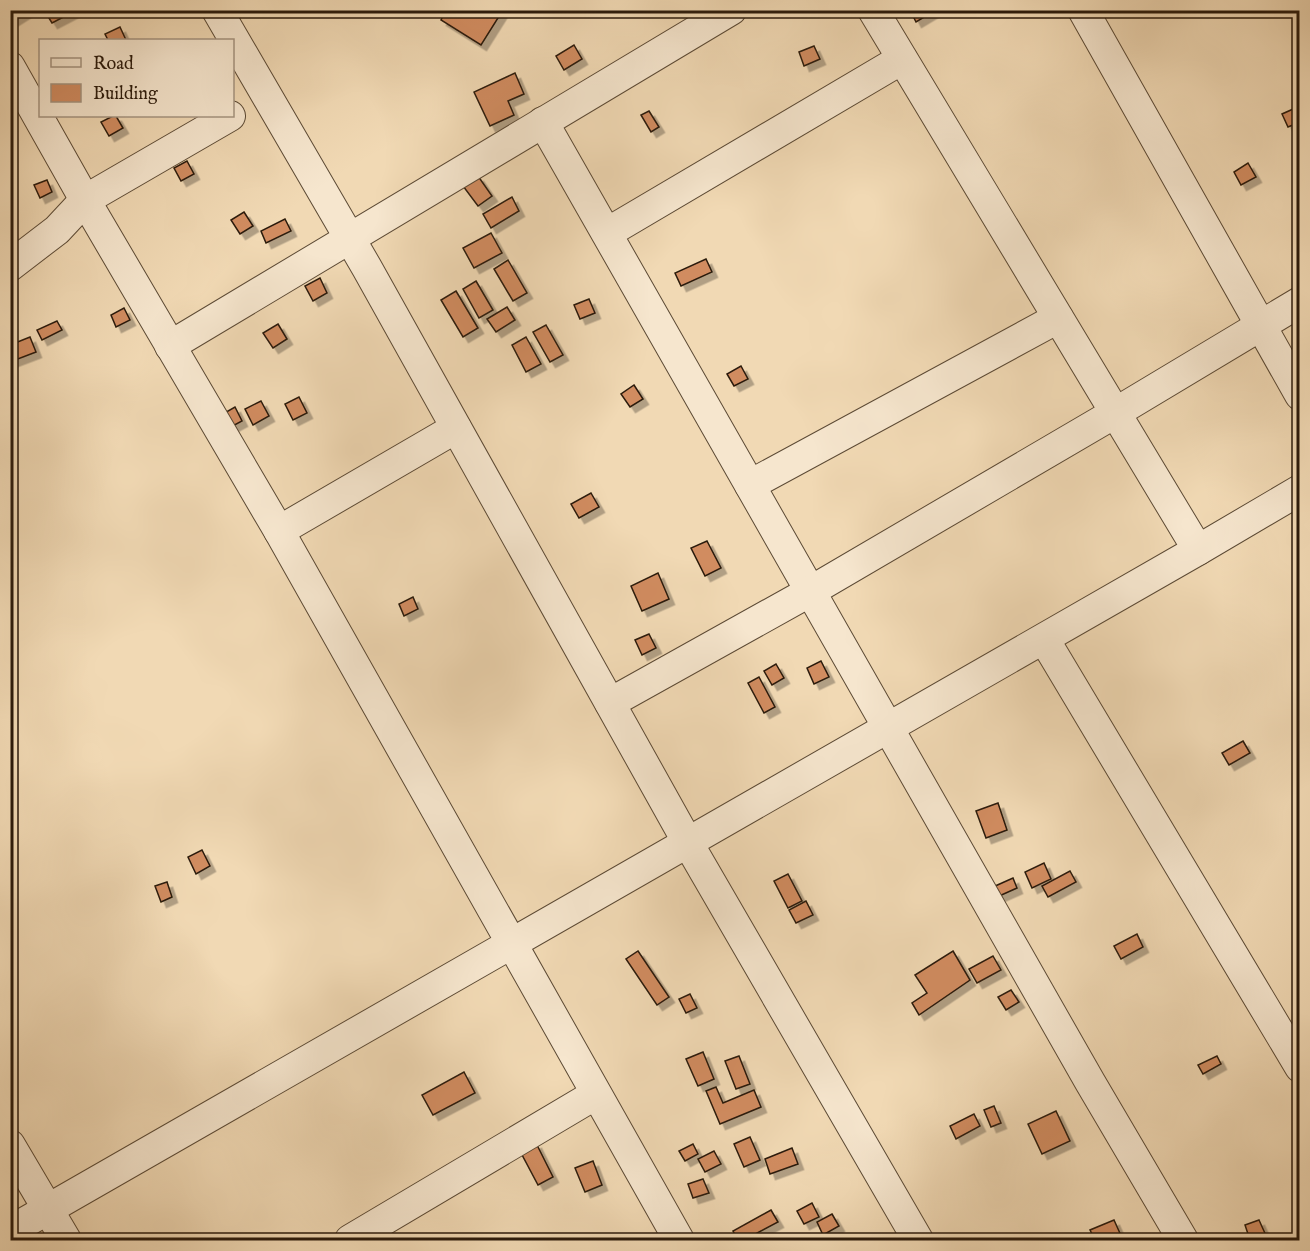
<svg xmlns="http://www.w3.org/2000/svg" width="1310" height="1251" font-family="'IM FELL English',serif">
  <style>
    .building { fill: #d18c61; stroke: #2b1a0b; stroke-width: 1.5; filter: url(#shadow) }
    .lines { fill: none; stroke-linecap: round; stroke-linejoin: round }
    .street-casing { stroke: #5c4a35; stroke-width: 32 }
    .street { stroke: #f6e6ce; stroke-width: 30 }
  </style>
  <defs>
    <filter id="shadow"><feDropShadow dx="5.5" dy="5.5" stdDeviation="0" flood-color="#0004"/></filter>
  </defs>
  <rect width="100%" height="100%" fill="#f1d9b4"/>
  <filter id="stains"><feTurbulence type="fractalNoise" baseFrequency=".00333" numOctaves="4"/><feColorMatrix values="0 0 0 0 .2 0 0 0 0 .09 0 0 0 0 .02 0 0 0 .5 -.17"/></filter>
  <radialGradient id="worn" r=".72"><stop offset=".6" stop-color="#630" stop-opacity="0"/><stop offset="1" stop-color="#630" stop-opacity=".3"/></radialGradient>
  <g class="building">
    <path d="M10 10H29L13 20Z"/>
    <path d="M44 10H75V11L52 23Z"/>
    <path d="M446 10H503L481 45 441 20Z"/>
    <path d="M910 10H936L916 22Z"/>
    <path d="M120 27 126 40H108L105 34Z"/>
    <path d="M574 45 582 59 564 70 556 56Z"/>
    <path d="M814 46 820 59 804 66 799 52Z"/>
    <path d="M515 73 524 94 508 101 514 115 490 126 474 92Z"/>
    <path d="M1300 106V122L1288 127 1282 114Z"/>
    <path d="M649 111 659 127 651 132 641 115Z"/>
    <path d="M113 116H116L123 128 109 136 101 122Z"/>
    <path d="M187 161 194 174 181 181 174 168Z"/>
    <path d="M1248 163 1256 177 1241 185 1234 172Z"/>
    <path d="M478 176 492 196 478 206 463 186Z"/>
    <path d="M47 180 52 192 40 198 34 185Z"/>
    <path d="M512 197 519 211 491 228 483 214Z"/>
    <path d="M244 212 253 226 240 234 231 220Z"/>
    <path d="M285 219 291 231 266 243 261 231Z"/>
    <path d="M491 233 502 253 474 268 463 248Z"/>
    <path d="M706 259 712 272 681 286 675 273Z"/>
    <path d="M508 260 527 293 513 301 494 269Z"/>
    <path d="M320 278 327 293 313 301 305 286Z"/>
    <path d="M476 281 493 310 479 318 463 289Z"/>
    <path d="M456 291 478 328 463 337 441 300Z"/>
    <path d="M589 299 595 313 580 319 574 305Z"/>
    <path d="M507 307 515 320 496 332 487 319Z"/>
    <path d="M124 308 130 320 116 327 111 315Z"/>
    <path d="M57 321 62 330 42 340 37 330Z"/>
    <path d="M278 324 287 339 273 348 263 333Z"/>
    <path d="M546 325 563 355 550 362 533 332Z"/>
    <path d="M30 337 36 352 10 362V345Z"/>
    <path d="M526 337 541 364 526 372 512 345Z"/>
    <path d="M741 366 748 379 734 386 727 374Z"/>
    <path d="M634 385 643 399 630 407 621 394Z"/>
    <path d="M299 397 307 413 293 420 285 404Z"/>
    <path d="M261 401 269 416 253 425 245 409Z"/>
    <path d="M235 407 242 421 229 428 221 415Z"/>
    <path d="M591 493 599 507 579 518 571 504Z"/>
    <path d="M707 541 721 568 705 576 691 548Z"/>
    <path d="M658 573 669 599 642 611 631 586Z"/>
    <path d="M413 597 418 609 404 616 399 604Z"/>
    <path d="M649 634 656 648 642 655 635 640Z"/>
    <path d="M821 661 829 677 814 684 807 668Z"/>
    <path d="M776 664 784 678 772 685 764 671Z"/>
    <path d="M759 677 775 707 764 713 748 683Z"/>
    <path d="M1243 741 1250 753 1229 765 1222 753Z"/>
    <path d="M998 803 1007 830 986 838 976 811Z"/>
    <path d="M202 850 210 866 196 874 188 857Z"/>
    <path d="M1044 863 1051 879 1032 888 1025 872Z"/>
    <path d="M1070 871 1076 882 1048 897 1042 886Z"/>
    <path d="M788 874 802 901 788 908 774 881Z"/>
    <path d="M1013 878 1017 888 997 897 993 887Z"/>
    <path d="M167 882 172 897 161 902 155 886Z"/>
    <path d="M806 901 813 915 796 923 789 910Z"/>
    <path d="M1137 934 1143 947 1121 959 1114 946Z"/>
    <path d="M638 951 669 997 657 1005 626 959Z"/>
    <path d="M953 951 970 980 919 1015 912 1003 927 993 915 975Z"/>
    <path d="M993 956 1001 970 977 983 969 969Z"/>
    <path d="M1011 990 1019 1002 1006 1010 998 997Z"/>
    <path d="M690 994 697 1008 686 1013 679 999Z"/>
    <path d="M703 1052 714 1079 698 1086 686 1059Z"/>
    <path d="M739 1056 750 1084 736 1089 725 1061Z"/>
    <path d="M1217 1056 1221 1064 1203 1074 1198 1065Z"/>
    <path d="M464 1072 475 1093 433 1115 422 1095Z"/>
    <path d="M716 1087 723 1103 754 1090 761 1107 720 1124 706 1091Z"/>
    <path d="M994 1106 1001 1123 991 1127 984 1110Z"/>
    <path d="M1056 1111 1070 1141 1042 1154 1028 1124Z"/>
    <path d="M974 1114 980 1126 956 1139 950 1126Z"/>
    <path d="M750 1137 760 1160 744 1167 734 1144Z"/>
    <path d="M536 1143 553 1177 538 1185 520 1151Z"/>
    <path d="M693 1144 698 1154 685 1161 679 1151Z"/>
    <path d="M792 1148 798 1164 770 1174 765 1159Z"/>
    <path d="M714 1151 721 1164 705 1172 698 1159Z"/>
    <path d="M593 1161 602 1185 585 1192 575 1168Z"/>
    <path d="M703 1179 709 1193 693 1198 688 1184Z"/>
    <path d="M812 1203 819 1217 804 1224 797 1211Z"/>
    <path d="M771 1210 778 1222 744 1240H738L733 1231Z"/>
    <path d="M832 1214 839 1226 823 1235 817 1222Z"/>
    <path d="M1114 1220 1123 1240H1095L1090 1230Z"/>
    <path d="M1259 1220 1268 1240H1250L1245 1225Z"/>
  </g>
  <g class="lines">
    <defs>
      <g id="street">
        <path d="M217 10 367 268 688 843 918 1240"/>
        <path d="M873 10 1198 550"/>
        <path d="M1083 10 1300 395"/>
        <path d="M10 67 85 200 279 531 679 1240"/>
        <path d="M543 122 1090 1082 1183 1240"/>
        <path d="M607 233 902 59"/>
        <path d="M10 266 57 230 85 200 230 116"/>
        <path d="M170 346 731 10"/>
        <path d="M750 485 1058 318"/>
        <path d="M279 531 456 428"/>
        <path d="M1044 639 1300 1067"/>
        <path d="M610 703 811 591 1115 413 1300 302"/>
        <path d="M10 1145 66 1240"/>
        <path d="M10 1231 1198 550 1300 490"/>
        <path d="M350 1240 596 1094"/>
      </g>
    </defs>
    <use href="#street" class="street-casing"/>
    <use href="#street" class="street"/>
  </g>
  <rect width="1310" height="1251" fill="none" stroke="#f1d9b4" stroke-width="36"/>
  <rect x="12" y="12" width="1286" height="1227" fill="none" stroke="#2b1a0b" stroke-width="3"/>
  <rect x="18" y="18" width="1274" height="1215" fill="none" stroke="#2b1a0b" stroke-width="1.5"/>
  <rect x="39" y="39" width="195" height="78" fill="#f6e6ce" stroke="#a59480" stroke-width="1.5"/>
  <rect x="51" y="58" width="30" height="9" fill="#f6e6ce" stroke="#a59480" stroke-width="1.5"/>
  <text x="93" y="69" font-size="18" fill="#2b1a0b">Road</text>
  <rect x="51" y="84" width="30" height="18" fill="#d18c61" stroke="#a59480" stroke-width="1.5"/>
  <text x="93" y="99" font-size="18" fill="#2b1a0b">Building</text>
  <rect width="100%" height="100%" filter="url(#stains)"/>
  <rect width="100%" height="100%" fill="url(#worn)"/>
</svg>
